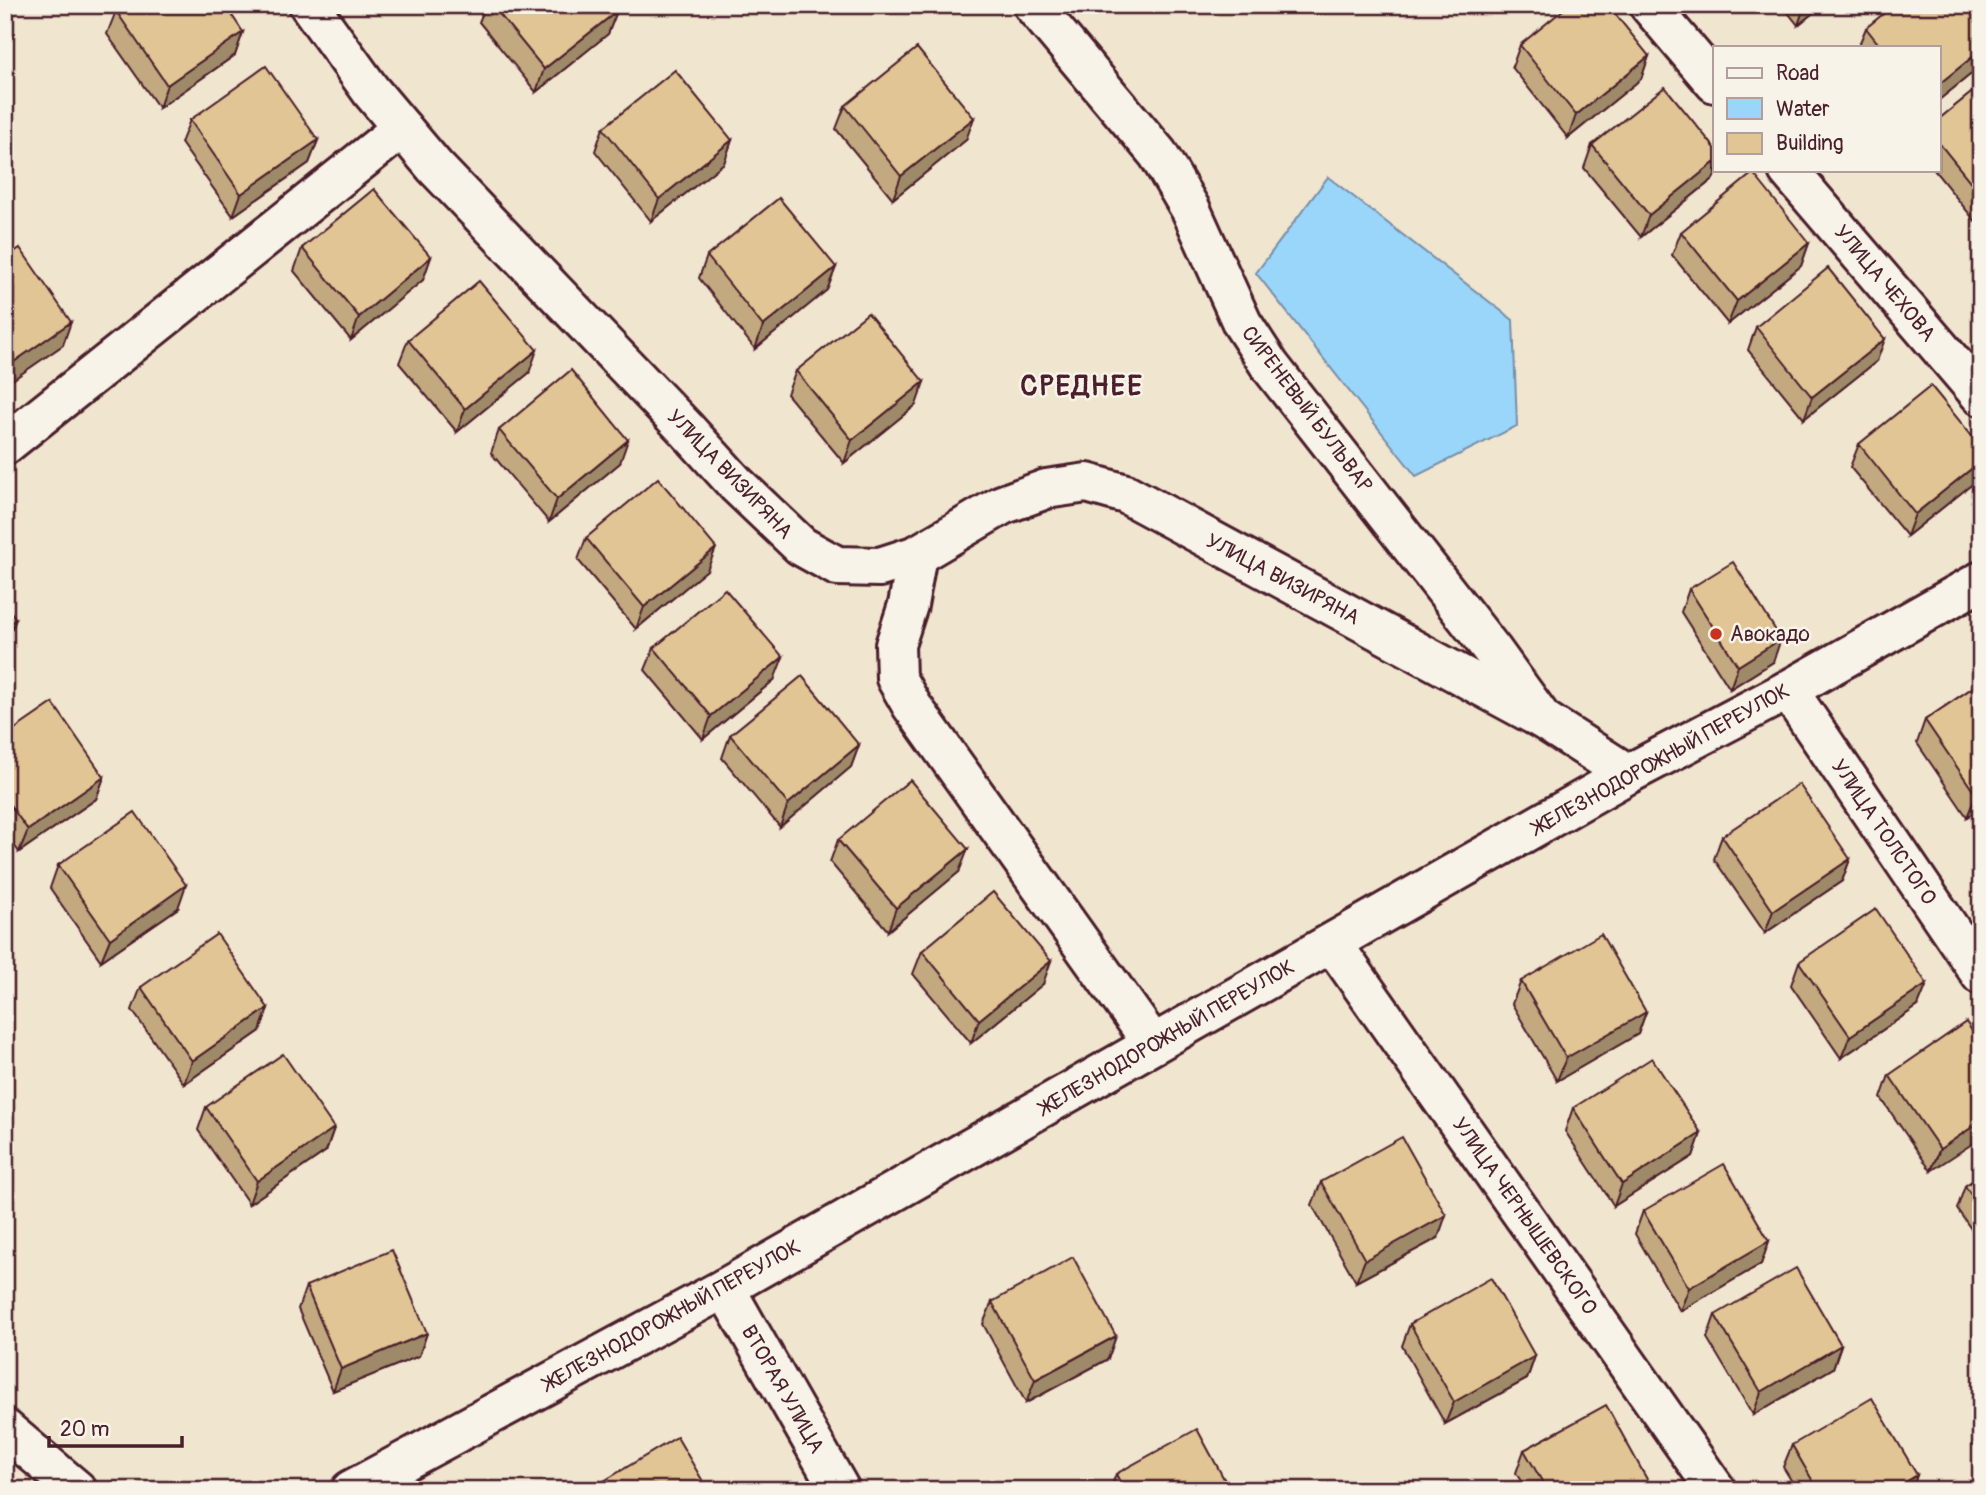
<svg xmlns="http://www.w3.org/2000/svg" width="1986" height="1495" font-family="Pangolin,sans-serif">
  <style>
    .water { fill: #99d6fa; stroke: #798da7; stroke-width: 2 }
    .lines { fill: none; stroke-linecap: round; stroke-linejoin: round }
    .minor-casing { stroke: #4a1f2b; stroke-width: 44 }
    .minor { stroke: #f7f3e8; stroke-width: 38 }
    .wall { fill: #c2a980; stroke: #4a1f2b; stroke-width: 2 }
    .shaded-wall { fill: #9e8a68; stroke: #4a1f2b; stroke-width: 2 }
    .building { fill: #e1c595; stroke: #4a1f2b; stroke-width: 2 }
    .poi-dot { fill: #c8321e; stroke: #f7f3e8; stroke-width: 2.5 }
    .labels { text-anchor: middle; stroke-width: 5; stroke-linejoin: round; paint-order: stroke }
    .street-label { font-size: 21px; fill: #4a1f2b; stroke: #f7f3e8 }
    .poi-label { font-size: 21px; fill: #4a1f2b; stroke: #f7f3e8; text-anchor: start }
    .district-label { font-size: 28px; font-weight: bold; letter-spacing: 2px; fill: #4a1f2b; stroke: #f7f3e8 }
  </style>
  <rect width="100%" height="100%" fill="#f0e5cf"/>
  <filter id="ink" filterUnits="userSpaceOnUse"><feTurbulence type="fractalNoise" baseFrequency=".0143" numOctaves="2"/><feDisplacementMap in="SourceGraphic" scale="14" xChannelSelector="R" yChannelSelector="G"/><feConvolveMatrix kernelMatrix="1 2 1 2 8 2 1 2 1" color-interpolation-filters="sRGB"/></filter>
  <g filter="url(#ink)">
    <path class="water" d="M1328 177 1513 320 1517 426 1416 476 1256 273Z"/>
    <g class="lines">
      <defs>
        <g id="minor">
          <path d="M309 5 371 91 435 167 687 430 736 484 801 546 837 566 880 567 917 555 1002 505 1046 489 1087 483 1126 494 1542 719"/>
          <path d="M1033 5 1158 154 1191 210 1242 323 1270 366 1492 650 1542 719 1628 774"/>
          <path d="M1649 5 1715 83"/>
          <path d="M1788 170 1981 396"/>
          <path d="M5 445 402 128"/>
          <path d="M917 555 908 605 895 645 896 678 912 706 1153 1044"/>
          <path d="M1788 690 1981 975"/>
          <path d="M1332 943 1716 1490"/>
          <path d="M725 1288 840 1490"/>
          <path d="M5 1429 77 1490"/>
          <path d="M351 1490 725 1288 1628 774 1788 690 1981 581"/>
        </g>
      </defs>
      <use href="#minor" class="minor-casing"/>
      <use href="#minor" class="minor"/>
    </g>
    <g class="wall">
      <path d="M486 5H612L617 11 608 34 536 92 479 22Z"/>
      <path d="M1782 5H1823L1798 25Z"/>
      <path d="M116 11 243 32 235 55 159 108 107 34Z"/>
      <path d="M1981 22V66L1939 100V47H1858L1866 28Z"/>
      <path d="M1520 45 1649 56 1641 79 1568 138 1512 67Z"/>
      <path d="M1981 85V217L1975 221 1934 170H1939V119Z"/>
      <path d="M845 106 966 140 893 199 836 129Z"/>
      <path d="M190 120 318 140 309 163 233 216 181 143Z"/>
      <path d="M603 128 732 140 724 163 651 221 595 151Z"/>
      <path d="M1592 145 1715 170H1717L1713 179 1641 237 1584 168Z"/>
      <path d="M1681 232 1809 243 1801 266 1728 324 1672 255Z"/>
      <path d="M302 248 431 257 423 280 351 340 294 271Z"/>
      <path d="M707 256 836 267 827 290 755 349 699 278Z"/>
      <path d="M1756 327 1877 361 1804 419 1748 350Z"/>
      <path d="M408 340 529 373 457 432 399 363Z"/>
      <path d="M796 371 916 405 844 463 787 394Z"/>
      <path d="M499 430 620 463 549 522 491 453Z"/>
      <path d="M1859 444 1981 447V475L1980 478 1907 536 1850 467Z"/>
      <path d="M586 538 707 570 636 629 578 560Z"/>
      <path d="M1689 589 1773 662 1730 689 1681 612Z"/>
      <path d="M654 648 774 680 703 739 645 670Z"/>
      <path d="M1981 682V808L1967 817 1917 743 1925 720Z"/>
      <path d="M730 735 859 745 851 767 780 827 722 758Z"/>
      <path d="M5 736 104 777 96 799 19 852 5 832Z"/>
      <path d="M1722 836 1850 859 1842 881 1765 933 1714 859Z"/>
      <path d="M838 840 959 872 888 931 830 862Z"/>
      <path d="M58 865 178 908 101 961 50 888Z"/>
      <path d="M922 951 1043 984 971 1043 913 974Z"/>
      <path d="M1799 962 1918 1006 1841 1058 1791 985Z"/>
      <path d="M1521 981 1646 1012 1638 1034 1557 1081 1512 1004Z"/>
      <path d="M141 987 268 1008 260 1031 184 1084 132 1010Z"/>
      <path d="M1981 1044 1931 1171 1881 1098 1889 1075Z"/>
      <path d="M206 1107 334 1128 326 1151 249 1204 198 1130Z"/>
      <path d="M1573 1108 1701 1133 1693 1156 1614 1206 1565 1131Z"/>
      <path d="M1981 1175V1243L1957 1209 1965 1186Z"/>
      <path d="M1321 1182 1438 1238 1356 1282 1312 1205Z"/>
      <path d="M1643 1211 1769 1241 1761 1264 1680 1311 1635 1234Z"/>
      <path d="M306 1286 427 1333 419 1356 333 1391 298 1309Z"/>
      <path d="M992 1302 1116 1336 1108 1359 1026 1403 983 1324Z"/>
      <path d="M1715 1315 1841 1345 1833 1368 1753 1415 1707 1338Z"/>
      <path d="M1410 1324 1535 1356 1527 1379 1445 1424 1402 1346Z"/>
      <path d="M1792 1445 1917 1475 1912 1490H1797L1783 1467Z"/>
      <path d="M1524 1450 1637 1490H1526L1516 1473Z"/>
      <path d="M1116 1474 1230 1490H1110Z"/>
    </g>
    <g class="shaded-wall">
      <path d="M1805 5H1823L1798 25Z"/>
      <path d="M617 11 608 34 536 92 544 69Z"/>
      <path d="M243 32 235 55 159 108 167 85Z"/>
      <path d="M1981 50V66L1939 100V84Z"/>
      <path d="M1649 56 1641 79 1568 138 1576 115Z"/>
      <path d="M974 118 966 140 893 199 901 176Z"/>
      <path d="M318 140 309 163 233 216 241 194Z"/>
      <path d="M732 140 724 163 651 221 659 199Z"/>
      <path d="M1715 162V170H1717L1713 179 1641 237 1649 215Z"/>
      <path d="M1981 207V217L1975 221Z"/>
      <path d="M1809 243 1801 266 1728 324 1737 301Z"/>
      <path d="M431 257 423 280 351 340 359 317Z"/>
      <path d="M836 267 827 290 755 349 763 326Z"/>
      <path d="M71 322 63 345 5 385V368Z"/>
      <path d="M1885 339 1877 361 1804 419 1812 397Z"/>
      <path d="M537 350 529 373 457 432 465 409Z"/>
      <path d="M924 382 916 405 844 463 852 440Z"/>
      <path d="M628 440 620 463 549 522 557 499Z"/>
      <path d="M1981 461V475L1980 478 1907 536 1915 514Z"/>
      <path d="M716 548 707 570 636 629 644 607Z"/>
      <path d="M16 619 7 641 5 643V626Z"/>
      <path d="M1781 639 1773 662 1730 689 1738 666Z"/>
      <path d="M783 657 774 680 703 739 711 716Z"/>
      <path d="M859 745 851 767 780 827 788 804Z"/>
      <path d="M104 777 96 799 19 852 28 830Z"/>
      <path d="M1981 791V808L1967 817 1976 795Z"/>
      <path d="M968 849 959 872 888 931 896 908Z"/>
      <path d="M1850 859 1842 881 1765 933 1773 911Z"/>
      <path d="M186 885 178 908 101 961 110 939Z"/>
      <path d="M1051 961 1043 984 971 1043 979 1020Z"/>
      <path d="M1927 984 1918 1006 1841 1058 1850 1036Z"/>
      <path d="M268 1008 260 1031 184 1084 192 1061Z"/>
      <path d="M1646 1012 1638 1034 1557 1081 1566 1058Z"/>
      <path d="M1981 1121V1138L1931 1171 1940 1149Z"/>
      <path d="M334 1128 326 1151 249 1204 257 1181Z"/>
      <path d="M1701 1133 1693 1156 1614 1206 1622 1184Z"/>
      <path d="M1446 1215 1438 1238 1356 1282 1365 1260Z"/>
      <path d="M1769 1241 1761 1264 1680 1311 1689 1288Z"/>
      <path d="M427 1333 419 1356 333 1391 341 1369Z"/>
      <path d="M1116 1336 1108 1359 1026 1403 1035 1380Z"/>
      <path d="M1841 1345 1833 1368 1753 1415 1761 1392Z"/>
      <path d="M1535 1356 1527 1379 1445 1424 1454 1402Z"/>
      <path d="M1917 1475 1912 1490H1892Z"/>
      <path d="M1649 1483 1647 1490H1638Z"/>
    </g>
    <g class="building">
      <path d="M124 5H225L243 32 167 85 116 11Z"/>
      <path d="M492 5H612L617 11 544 69Z"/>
      <path d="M1569 5H1608L1649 56 1576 115 1520 45Z"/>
      <path d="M1894 5H1967L1981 22V50L1939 84V47H1881L1866 28Z"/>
      <path d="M917 48 974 118 901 176 845 106Z"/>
      <path d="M266 66 318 140 241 194 190 120Z"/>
      <path d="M675 70 732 140 659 199 603 128Z"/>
      <path d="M1981 85V195L1939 143V119Z"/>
      <path d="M1665 87 1715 148V162L1649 215 1592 145Z"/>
      <path d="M1753 173 1809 243 1737 301 1681 232Z"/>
      <path d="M374 189 431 257 359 317 302 248Z"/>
      <path d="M779 198 836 267 763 326 707 256Z"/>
      <path d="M20 248 71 322 5 368V258Z"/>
      <path d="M1828 268 1885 339 1812 397 1756 327Z"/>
      <path d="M479 281 537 350 465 409 408 340Z"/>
      <path d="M868 313 924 382 852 440 796 371Z"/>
      <path d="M571 370 628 440 557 499 499 430Z"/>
      <path d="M1931 386 1981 447V461L1915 514 1859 444Z"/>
      <path d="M658 478 716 548 644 607 586 538Z"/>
      <path d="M1733 562 1781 639 1738 666 1689 589Z"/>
      <path d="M725 589 783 657 711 716 654 648Z"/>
      <path d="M5 604 16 619 5 626Z"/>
      <path d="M802 676 859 745 788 804 730 735Z"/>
      <path d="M1981 682V791L1976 795 1925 720Z"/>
      <path d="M53 703 104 777 28 830 5 798V736Z"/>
      <path d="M910 780 968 849 896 908 838 840Z"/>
      <path d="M1799 784 1850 859 1773 911 1722 836Z"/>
      <path d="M135 812 186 885 110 939 58 865Z"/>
      <path d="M993 892 1051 961 979 1020 922 951Z"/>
      <path d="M1876 909 1927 984 1850 1036 1799 962Z"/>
      <path d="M217 934 268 1008 192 1061 141 987Z"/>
      <path d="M1601 934 1646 1012 1566 1058 1521 981Z"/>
      <path d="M1966 1022 1981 1044V1121L1940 1149 1889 1075Z"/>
      <path d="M283 1054 334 1128 257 1181 206 1107Z"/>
      <path d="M1652 1058 1701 1133 1622 1184 1573 1108Z"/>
      <path d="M1402 1137 1446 1215 1365 1260 1321 1182Z"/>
      <path d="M1724 1164 1769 1241 1689 1288 1643 1211Z"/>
      <path d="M1981 1175V1209L1965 1186Z"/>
      <path d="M392 1250 427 1333 341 1369 306 1286Z"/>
      <path d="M1073 1257 1116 1336 1035 1380 992 1302Z"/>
      <path d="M1796 1268 1841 1345 1761 1392 1715 1315Z"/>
      <path d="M1491 1278 1535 1356 1454 1402 1410 1324Z"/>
      <path d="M1872 1398 1917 1475 1892 1490H1818L1792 1445Z"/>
      <path d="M1606 1405 1649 1483 1638 1490H1547L1524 1450Z"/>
      <path d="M1197 1429 1230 1490H1124L1116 1474Z"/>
      <path d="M677 1437 708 1490H589Z"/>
      <path d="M484 1484 487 1490H474Z"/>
    </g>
  </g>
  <circle class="poi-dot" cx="1716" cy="634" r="7"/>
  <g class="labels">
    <g class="street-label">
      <text transform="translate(1885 283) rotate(50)" y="7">УЛИЦА ЧЕХОВА</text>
      <text transform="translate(1307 409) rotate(53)" y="7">СИРЕНЕВЫЙ БУЛЬВАР</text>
      <text transform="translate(730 474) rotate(46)" y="7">УЛИЦА ВИЗИРЯНА</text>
      <text transform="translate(1283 579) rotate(28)" y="7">УЛИЦА ВИЗИРЯНА</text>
      <text transform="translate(1661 759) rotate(-29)" y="7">ЖЕЛЕЗНОДОРОЖНЫЙ ПЕРЕУЛОК</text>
      <text transform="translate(1884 832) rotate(56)" y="7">УЛИЦА ТОЛСТОГО</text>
      <text transform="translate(1167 1037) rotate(-30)" y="7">ЖЕЛЕЗНОДОРОЖНЫЙ ПЕРЕУЛОК</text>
      <text transform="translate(1525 1216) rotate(55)" y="7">УЛИЦА ЧЕРНЫШЕВСКОГО</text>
      <text transform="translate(672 1315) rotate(-29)" y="7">ЖЕЛЕЗНОДОРОЖНЫЙ ПЕРЕУЛОК</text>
      <text transform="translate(783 1389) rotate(60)" y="7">ВТОРАЯ УЛИЦА</text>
    </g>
    <g class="poi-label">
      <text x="1730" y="641">Авокадо</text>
    </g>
    <g class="district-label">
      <text x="1082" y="395">СРЕДНЕЕ</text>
    </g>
  </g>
  <rect width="1986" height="1495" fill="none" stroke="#f7f3e8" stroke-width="28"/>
  <rect x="14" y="14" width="1958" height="1467" fill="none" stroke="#4a1f2b" stroke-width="2.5" filter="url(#ink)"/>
  <rect x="1713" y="46" width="228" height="126" fill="#f7f3e8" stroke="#b29e9c" stroke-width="2"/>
  <rect x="1727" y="68" width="35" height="10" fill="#f7f3e8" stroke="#b29e9c" stroke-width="2"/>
  <text x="1776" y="80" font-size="21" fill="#4a1f2b">Road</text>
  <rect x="1727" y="98" width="35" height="21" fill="#99d6fa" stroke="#b29e9c" stroke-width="2"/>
  <text x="1776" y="116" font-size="21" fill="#4a1f2b">Water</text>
  <rect x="1727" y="133" width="35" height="21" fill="#e1c595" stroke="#b29e9c" stroke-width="2"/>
  <text x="1776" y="150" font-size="21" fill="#4a1f2b">Building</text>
  <path d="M49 1436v10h133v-10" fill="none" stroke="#4a1f2b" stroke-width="3.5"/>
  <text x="60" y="1436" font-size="21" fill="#4a1f2b" stroke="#f7f3e8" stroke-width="5" paint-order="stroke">20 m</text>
</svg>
